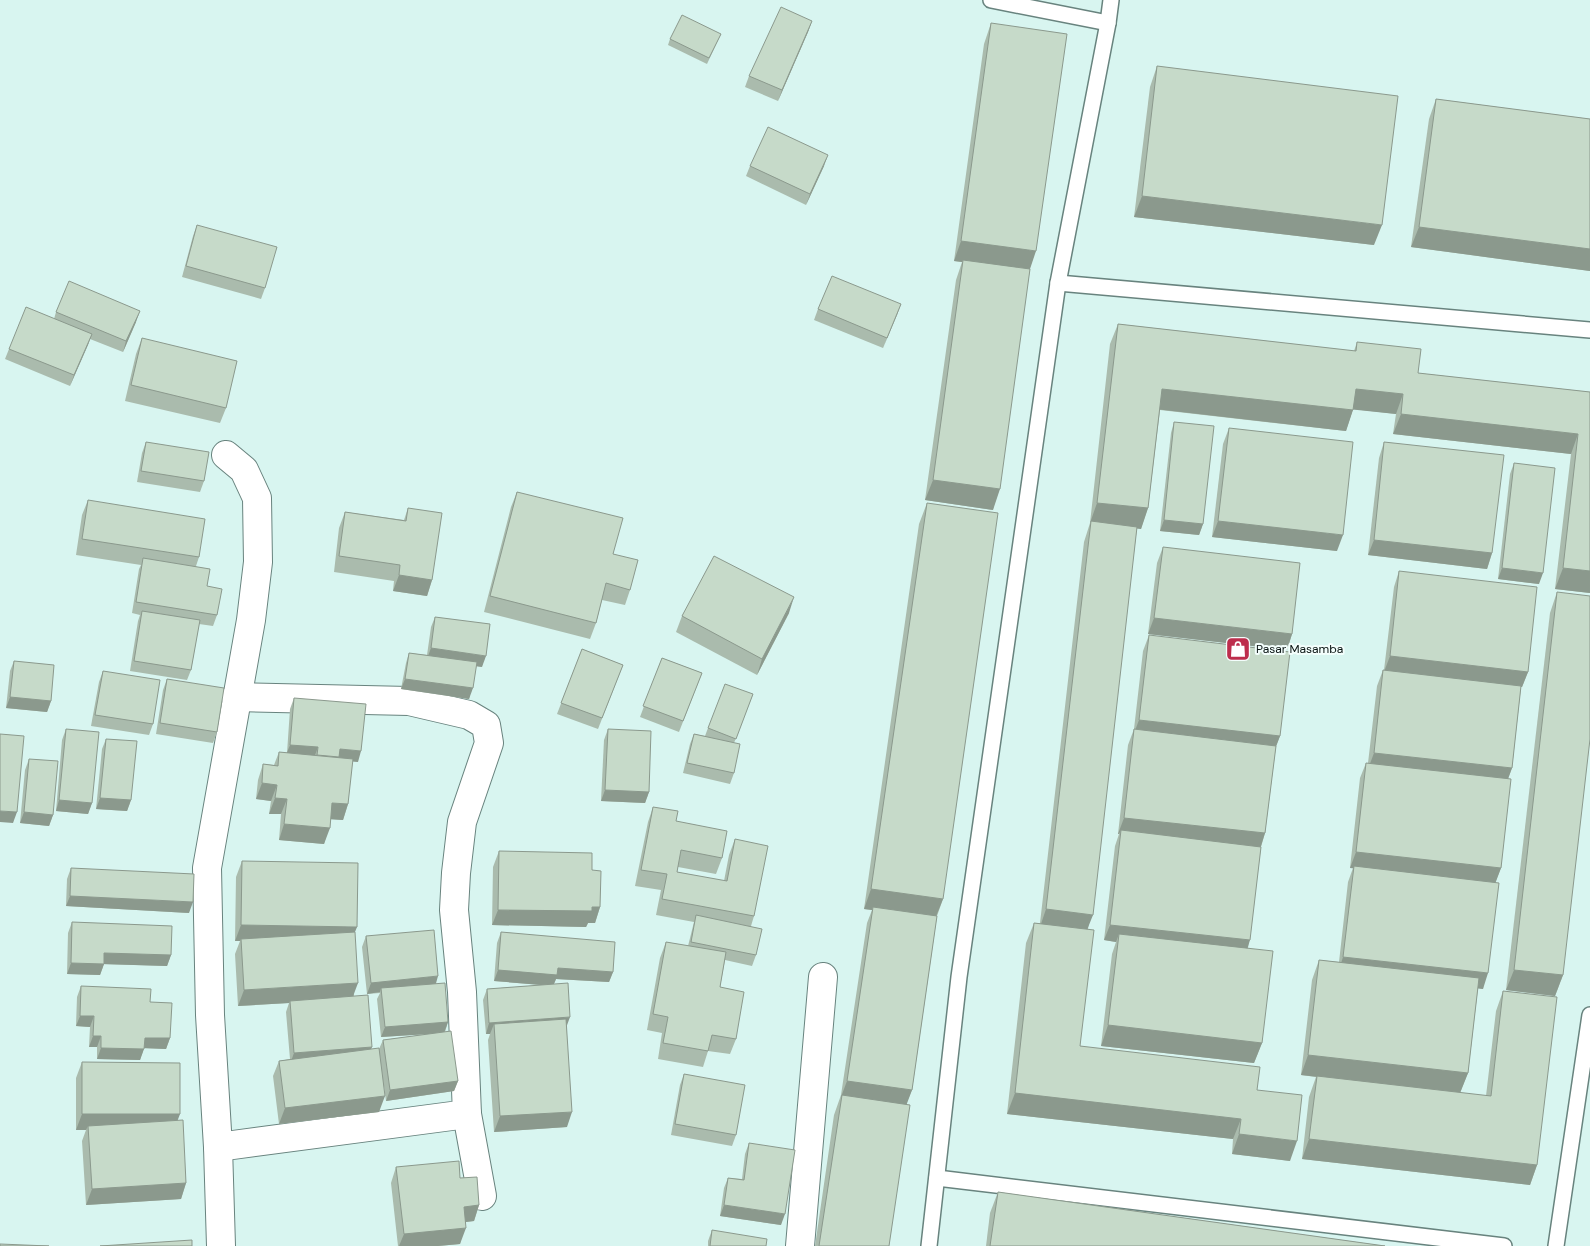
<svg xmlns="http://www.w3.org/2000/svg" width="1590" height="1246" font-family="'DM Sans',sans-serif">
  <style>
    .lines { fill: none; stroke-linecap: round; stroke-linejoin: round }
    .service-casing { stroke: #68837e; stroke-width: 18 }
    .minor-casing { stroke: #68837e; stroke-width: 30 }
    .service { stroke: #fff; stroke-width: 15 }
    .minor { stroke: #fff; stroke-width: 28 }
    .wall { fill: #aabbad }
    .shaded-wall { fill: #8b998d }
    .building { fill: #c6dac9; stroke: #8b998d }
    .labels { text-anchor: middle; stroke-width: 4; stroke-linejoin: round; paint-order: stroke }
    .poi-label { font-size: 12px; fill: #091312; stroke: #f3fefc; text-anchor: start }
  </style>
  <rect width="100%" height="100%" fill="#d8f5f0"/>
  <g class="lines">
    <defs>
      <g id="service">
        <path d="M991 0 1108 23"/>
        <path d="M1058 283 1590 330"/>
        <path d="M937 1178 1504 1246"/>
        <path d="M929 1246 959 977 1058 283 1108 23 1111 0"/>
        <path d="M1556 1246 1590 1015"/>
      </g>
      <g id="minor">
        <path d="M467 1114 482 1196"/>
        <path d="M218 1147 467 1114 462 992 454 910 456 873 462 822 489 743 486 725 469 715 409 701 236 697"/>
        <path d="M221 1246 218 1147 210 1015 207 868 251 620 258 562 257 498 244 470 226 455"/>
        <path d="M800 1246 823 977"/>
      </g>
    </defs>
    <use href="#service" class="service-casing"/>
    <use href="#minor" class="minor-casing"/>
    <use href="#service" class="service"/>
    <use href="#minor" class="minor"/>
  </g>
  <g class="wall">
    <path d="M812 21 808 32 778 101 745 87 749 76Z"/>
    <path d="M991 23 1030 269 993 510 925 500 956 280 962 262 954 261 984 44Z"/>
    <path d="M721 34 707 64 668 45 670 39Z"/>
    <path d="M1157 66 1374 245 1134 217 1150 87Z"/>
    <path d="M1436 99 1590 119V271L1411 247 1429 119Z"/>
    <path d="M750 166H824L806 205 746 176Z"/>
    <path d="M197 225 265 288 261 299 182 277 193 236Z"/>
    <path d="M901 304 883 348 814 320 818 309Z"/>
    <path d="M56 312 136 322 123 352 90 339 70 386 5 359 9 349 54 319Z"/>
    <path d="M1118 324 1354 351 1357 342 1418 373 1590 392V593L1555 589 1571 454 1393 434 1396 414 1353 409 1346 431 1160 410 1148 508 1141 529 1137 528 1088 929 1080 1046 1257 1090 1290 1161 1232 1154 1233 1139 1007 1114 1026 943 1034 923H1040L1084 542 1090 523 1110 344Z"/>
    <path d="M142 338 226 408 220 423 125 401 136 354Z"/>
    <path d="M1174 422 1203 524 1199 535 1160 531 1171 433Z"/>
    <path d="M1229 428 1337 551 1212 537 1223 444Z"/>
    <path d="M146 442 204 481 200 492 137 482 142 453Z"/>
    <path d="M1384 442 1492 553 1487 569 1368 555 1379 458Z"/>
    <path d="M1514 463 1539 584 1498 579 1510 474Z"/>
    <path d="M517 492 613 554 630 590 625 605 602 600 596 623 590 639 484 612 511 507Z"/>
    <path d="M88 500 199 557 196 566 207 586 217 615 213 626 199 624 191 670 187 680 130 671 138 621 140 615 132 613 139 569 141 565 76 555 82 515Z"/>
    <path d="M927 503 943 899 937 916 912 1090 906 1104 889 1246H815L834 1115 841 1095 867 923 872 910 864 909 919 524Z"/>
    <path d="M408 508 432 580 427 596 393 591 394 581 334 572 339 528 345 512 404 520Z"/>
    <path d="M1163 547 1292 634 1287 650 1148 634 1157 563Z"/>
    <path d="M1399 571 1528 672 1522 687H1521L1512 768 1508 779 1501 868 1495 883 1483 989 1478 988 1468 1073 1460 1093 1486 1096 1496 1011 1503 991 1537 1165 1530 1185 1302 1159 1309 1097 1316 1077 1301 1075 1312 980 1319 960 1339 962 1348 882 1353 868H1350L1360 778 1366 763H1368L1377 686 1383 670H1384L1394 587Z"/>
    <path d="M1557 592 1563 975 1555 996 1506 990 1550 613Z"/>
    <path d="M789 613 757 675 676 632 682 616Z"/>
    <path d="M435 617 482 667 476 666 469 699 401 689 406 663 409 653 427 655 431 627Z"/>
    <path d="M1149 635 1280 736 1276 746 1265 833 1261 847 1248 948 1262 1043 1254 1063 1101 1046 1112 954 1116 942 1104 940 1115 846 1119 834H1118L1128 745 1134 729 1143 651Z"/>
    <path d="M582 649 623 665 598 729 557 714Z"/>
    <path d="M662 658 702 673 679 732 640 717Z"/>
    <path d="M14 661 51 701 47 712 6 708 10 671Z"/>
    <path d="M103 671 153 724 149 735 91 726 99 682Z"/>
    <path d="M167 679 217 732 213 743 156 734 163 690Z"/>
    <path d="M753 694 734 743V773L730 784 683 773 690 744 694 734 705 736 708 728Z"/>
    <path d="M294 698 358 762 352 761 348 804 343 820 331 819 324 844 279 840 281 814H269L271 801 256 799 258 780 263 764 274 765 279 752 287 753 290 709Z"/>
    <path d="M66 729 92 803 88 814 56 811 62 740Z"/>
    <path d="M608 729 649 792 645 803 601 801 604 740Z"/>
    <path d="M106 739 131 800 127 811 96 809 102 749Z"/>
    <path d="M29 759 53 815 49 826 20 823 25 770Z"/>
    <path d="M653 807 676 821 722 858 716 874 678 867 677 872 724 881 729 855 735 839 754 916 751 926 756 955 752 966 725 960 720 987 736 1039 730 1054 708 1051 703 1067 658 1059 662 1033 647 1030 660 958 666 942 688 946 694 922 656 915 661 890 635 886 648 822Z"/>
    <path d="M499 851 592 870 600 907 595 923H588L586 927 492 925 493 867Z"/>
    <path d="M242 861 355 932 354 996 371 1049H379L383 1040 428 1034 381 1037 377 999 380 993 367 994 362 947 366 936 436 984 448 1022 445 1032 458 1081 454 1091 386 1101 384 1086 379 1112 279 1124 273 1076 279 1061 290 1059 286 1012 289 1003 238 1006 235 954 240 941H235L236 877Z"/>
    <path d="M71 868 189 913 66 906 67 879Z"/>
    <path d="M72 922 171 955 167 966 104 964 100 975 67 974 68 933Z"/>
    <path d="M501 932 613 972 609 982 556 979 554 984 567 1028V1127L494 1132 488 1040 490 1034H486L483 1000 487 989 542 985 494 981 497 943Z"/>
    <path d="M81 986 150 1002 170 1038 166 1049 144 1048 140 1060 97 1059V1047H89L90 1027 76 1026 77 997Z"/>
    <path d="M82 1062 177 1120 186 1183 181 1199 86 1205 82 1141 86 1130H76V1078Z"/>
    <path d="M684 1074 736 1135 732 1146 671 1135 680 1085Z"/>
    <path d="M749 1143 781 1225 720 1216 724 1188 728 1178 742 1179 745 1154Z"/>
    <path d="M396 1167 460 1178 479 1205 474 1221 465 1222 460 1244 438 1246H398L391 1183Z"/>
    <path d="M998 1192 1385 1246H986L990 1213Z"/>
    <path d="M712 1230 766 1246H708V1241Z"/>
  </g>
  <g class="shaded-wall">
    <path d="M812 21 808 32 778 101 782 90Z"/>
    <path d="M828 155 824 166 806 205 810 194Z"/>
    <path d="M1142 196 1382 225 1374 245 1134 217Z"/>
    <path d="M1419 227 1590 249V271L1411 247Z"/>
    <path d="M961 241 1036 251 1029 272 963 260 962 262 954 261Z"/>
    <path d="M901 304 897 315 883 348 887 338Z"/>
    <path d="M140 311 136 322 123 352 126 341Z"/>
    <path d="M92 334 88 345 70 386 74 375Z"/>
    <path d="M1162 389 1353 410 1346 431 1155 409Z"/>
    <path d="M1356 389 1403 394 1396 414 1348 409Z"/>
    <path d="M1401 414 1578 434 1571 454 1393 434Z"/>
    <path d="M933 480 1000 489 993 510 925 500Z"/>
    <path d="M1097 503 1148 508 1141 529 1091 523V521L1090 523Z"/>
    <path d="M1164 520 1203 524 1199 535 1160 531Z"/>
    <path d="M1218 521 1343 535 1337 551 1212 537Z"/>
    <path d="M1374 540 1492 553 1487 569 1368 555Z"/>
    <path d="M1502 568 1543 573 1539 584 1498 579Z"/>
    <path d="M1563 568 1590 571V593L1555 589Z"/>
    <path d="M399 575 432 580 427 596 393 591Z"/>
    <path d="M794 597 789 613 757 675 762 659Z"/>
    <path d="M1154 618 1292 634 1287 650 1148 634Z"/>
    <path d="M431 648 486 656 482 667 427 659Z"/>
    <path d="M1390 656 1528 672 1522 687 1384 672Z"/>
    <path d="M405 679 473 688 469 699 401 689Z"/>
    <path d="M10 697 51 701 47 712 6 708Z"/>
    <path d="M1139 720 1280 736 1274 752 1133 736Z"/>
    <path d="M290 745 318 747 314 758 286 755Z"/>
    <path d="M340 749 361 751 358 762 338 760Z"/>
    <path d="M1374 753 1512 768 1506 784 1368 769Z"/>
    <path d="M262 783 277 785 271 801 256 799Z"/>
    <path d="M605 790 649 792 645 803 601 801Z"/>
    <path d="M100 798 131 800 127 811 96 809Z"/>
    <path d="M275 798 287 799 281 814H269Z"/>
    <path d="M59 800 92 803 88 814 56 811Z"/>
    <path d="M332 803 348 804 343 820 326 819Z"/>
    <path d="M0 811 17 812 13 823 0 822Z"/>
    <path d="M24 812 53 815 49 826 20 823Z"/>
    <path d="M1124 818 1265 833 1260 849 1121 830 1119 834H1118Z"/>
    <path d="M284 824 330 828 324 844 279 840Z"/>
    <path d="M1356 852 1501 868 1495 884 1350 868Z"/>
    <path d="M871 889 943 899 935 919 873 907 872 910 864 909Z"/>
    <path d="M70 896 193 902 189 913 66 906Z"/>
    <path d="M592 907H600L595 923H588L586 927 492 925 498 910Z"/>
    <path d="M1046 909 1093 915 1085 935 1039 930Z"/>
    <path d="M241 925 357 927 351 942 241 939 240 941H235Z"/>
    <path d="M1110 925 1250 940 1245 956 1119 934 1116 942 1104 940Z"/>
    <path d="M104 953 171 955 167 966 100 964Z"/>
    <path d="M1343 957 1488 973 1483 989 1338 973Z"/>
    <path d="M71 963 104 964 100 975 67 974Z"/>
    <path d="M558 968 613 972 609 982 556 979 553 986 494 981 498 970Z"/>
    <path d="M1514 970 1563 975 1555 996 1506 990Z"/>
    <path d="M438 976 435 987 381 988 380 992 367 994 371 983Z"/>
    <path d="M358 983 352 999 290 1001 289 1003 238 1006 244 990Z"/>
    <path d="M80 1016H94L90 1027 76 1026Z"/>
    <path d="M570 1017 566 1028 494 1024 490 1034H486L489 1023Z"/>
    <path d="M448 1022 444 1033 381 1037 385 1027Z"/>
    <path d="M1108 1025 1262 1043 1254 1063 1101 1046Z"/>
    <path d="M93 1036H101L97 1047H89Z"/>
    <path d="M145 1038H170L166 1049 141 1048Z"/>
    <path d="M372 1047 368 1057 290 1064 294 1053Z"/>
    <path d="M101 1048 144 1049 140 1060 97 1059Z"/>
    <path d="M1308 1055 1468 1073 1460 1093 1301 1075Z"/>
    <path d="M458 1081 454 1091 386 1101 390 1090Z"/>
    <path d="M847 1081 912 1090 906 1106 841 1097Z"/>
    <path d="M1015 1093 1241 1119 1233 1139 1007 1114Z"/>
    <path d="M385 1096 379 1112 279 1124 285 1108Z"/>
    <path d="M572 1112 567 1127 494 1132 500 1116Z"/>
    <path d="M82 1114H180L174 1130 88 1126 86 1130H76Z"/>
    <path d="M1239 1134 1297 1141 1290 1161 1232 1154Z"/>
    <path d="M1309 1139 1537 1165 1530 1185 1302 1159Z"/>
    <path d="M186 1183 181 1199 86 1205 92 1189Z"/>
    <path d="M479 1205 474 1221 458 1223 464 1207Z"/>
    <path d="M724 1205 785 1214 781 1225 720 1216Z"/>
    <path d="M466 1228 460 1244 438 1246H399L404 1234Z"/>
  </g>
  <g class="building">
    <path d="M781 7 812 21 782 90 749 76Z"/>
    <path d="M682 15 721 34 709 58 670 39Z"/>
    <path d="M991 23 1067 34 1036 251 961 241Z"/>
    <path d="M1157 66 1398 96 1382 225 1142 196Z"/>
    <path d="M1436 99 1590 119V249L1419 227Z"/>
    <path d="M768 127 828 155 810 194 750 166Z"/>
    <path d="M197 225 277 247 265 288 186 266Z"/>
    <path d="M963 260 1030 269 1000 489 933 480Z"/>
    <path d="M832 276 901 304 887 338 818 309Z"/>
    <path d="M69 281 140 311 126 341 56 312Z"/>
    <path d="M26 307 92 334 74 375 9 349Z"/>
    <path d="M1118 324 1356 351 1357 342 1421 349 1418 373 1590 392V571L1563 568 1578 434 1401 414 1403 394 1356 389 1353 410 1162 389 1148 508 1097 503Z"/>
    <path d="M142 338 237 361 226 408 131 385Z"/>
    <path d="M1174 422 1214 426 1203 524 1164 520Z"/>
    <path d="M1229 428 1353 442 1343 535 1218 521Z"/>
    <path d="M146 442 209 452 204 481 141 471Z"/>
    <path d="M1384 442 1504 455 1492 553 1374 540Z"/>
    <path d="M1514 463 1555 468 1543 573 1502 568Z"/>
    <path d="M517 492 623 518 613 554 638 560 630 590 606 583 596 623 490 596Z"/>
    <path d="M88 500 205 519 199 557 82 539Z"/>
    <path d="M927 503 998 513 943 899 871 889Z"/>
    <path d="M408 508 442 513 432 580 399 575 400 565 339 556 345 512 406 521Z"/>
    <path d="M1091 521 1137 527 1093 915 1046 909Z"/>
    <path d="M1163 547 1300 563 1292 634 1154 618Z"/>
    <path d="M714 556 794 597 762 659 682 616Z"/>
    <path d="M143 558 210 569 207 586 222 589 217 615 136 602Z"/>
    <path d="M1399 571 1537 587 1528 672 1390 656Z"/>
    <path d="M1557 592 1590 596V739L1563 975 1514 970Z"/>
    <path d="M142 611 200 620 191 670 134 661Z"/>
    <path d="M435 617 490 624 486 656 431 648Z"/>
    <path d="M1149 635 1290 652 1280 736 1139 720Z"/>
    <path d="M582 649 623 665 602 718 561 703Z"/>
    <path d="M409 653 477 662 473 688 405 679Z"/>
    <path d="M662 658 702 673 683 721 643 706Z"/>
    <path d="M14 661 54 665 51 701 10 697Z"/>
    <path d="M1383 670 1521 686 1512 768 1374 753Z"/>
    <path d="M103 671 160 680 153 724 95 715Z"/>
    <path d="M167 679 224 688 217 732 160 723Z"/>
    <path d="M725 684 753 694 736 739 708 728Z"/>
    <path d="M294 698 366 704 361 751 340 749 339 757 317 755 318 747 290 745Z"/>
    <path d="M66 729 99 732 92 803 59 800Z"/>
    <path d="M608 729 651 731 649 792 605 790Z"/>
    <path d="M1134 729 1276 746 1265 833 1124 818Z"/>
    <path d="M0 734 24 736 17 812 0 811Z"/>
    <path d="M694 734 740 744 734 773 687 763Z"/>
    <path d="M106 739 137 741 131 800 100 798Z"/>
    <path d="M279 752 353 759 348 804 332 803 330 828 284 824 287 799 275 798 277 785 262 783 263 764 278 766Z"/>
    <path d="M29 759 58 761 53 815 24 812Z"/>
    <path d="M1366 763 1511 779 1501 868 1356 852Z"/>
    <path d="M653 807 678 811 676 821 727 831 722 858 681 850 677 872 727 881 735 839 768 846 754 916 662 899 667 874 641 870Z"/>
    <path d="M1121 830 1261 847 1250 940 1110 925Z"/>
    <path d="M499 851 592 853V870L601 871 600 907H592V911L498 910Z"/>
    <path d="M242 861 358 863 357 927 241 925Z"/>
    <path d="M1354 866 1499 883 1488 973 1343 957Z"/>
    <path d="M71 868 194 874 193 902 70 896Z"/>
    <path d="M873 907 937 916 912 1090 847 1081Z"/>
    <path d="M696 915 762 929 756 955 691 942Z"/>
    <path d="M72 922 172 926 171 955 104 953V964L71 963Z"/>
    <path d="M1034 923 1094 930 1080 1046 1260 1067 1257 1090 1302 1095 1297 1141 1239 1134 1241 1119 1015 1093Z"/>
    <path d="M434 930 438 976 371 983 366 936Z"/>
    <path d="M355 932 358 983 244 990 241 939Z"/>
    <path d="M501 932 615 942 613 972 558 968 557 975 498 970Z"/>
    <path d="M1119 934 1273 951 1262 1043 1108 1025Z"/>
    <path d="M666 942 726 952 720 987 744 992 736 1039 712 1035 708 1051 663 1043 668 1017 653 1014Z"/>
    <path d="M1319 960 1479 978 1468 1073 1308 1055Z"/>
    <path d="M445 983 448 1022 385 1027 381 988Z"/>
    <path d="M568 983 570 1017 489 1023 487 989Z"/>
    <path d="M81 986 151 989 150 1002 172 1003 170 1038H145L144 1049 101 1048V1036H93L94 1016H80Z"/>
    <path d="M1503 991 1557 997 1537 1165 1309 1139 1317 1076 1491 1096Z"/>
    <path d="M368 995 372 1047 294 1053 290 1001Z"/>
    <path d="M566 1019 572 1112 500 1116 494 1024Z"/>
    <path d="M451 1031 458 1081 390 1090 383 1040Z"/>
    <path d="M379 1048 385 1096 285 1108 279 1061Z"/>
    <path d="M82 1062 180 1063V1114H82Z"/>
    <path d="M684 1074 745 1085 736 1135 675 1124Z"/>
    <path d="M842 1095 910 1105 889 1246H819Z"/>
    <path d="M183 1120 186 1183 92 1189 88 1126Z"/>
    <path d="M749 1143 795 1150 785 1214 724 1205 728 1178 744 1180Z"/>
    <path d="M459 1161 460 1178 477 1177 479 1205 464 1207 466 1228 404 1234 396 1167Z"/>
    <path d="M998 1192 1385 1246H990Z"/>
    <path d="M712 1230 767 1239 766 1246H710Z"/>
    <path d="M192 1240V1246H100Z"/>
    <path d="M0 1244 49 1246H0Z"/>
  </g>
  <defs>
    <symbol id="shop-square" viewBox="-11 -11 22 22"><rect x="-9" y="-9" width="18" height="18" rx="4" fill="#bd2d4c" stroke="#f3fefc"/><path d="M-5-2.5h2.3a2.7 3.5 0 0 1 5.4 0H5L5.5 6h-11ZM-1.5-2.5h3a1.5 2.3 0 0 0-3 0Z" fill="#fff"/></symbol>
  </defs>
  <g fill-rule="evenodd">
    <use href="#shop-square" x="1224" y="635" width="28" height="28"/>
  </g>
  <g class="labels">
    <g class="poi-label">
      <text x="1256" y="653">Pasar Masamba</text>
    </g>
  </g>
</svg>
